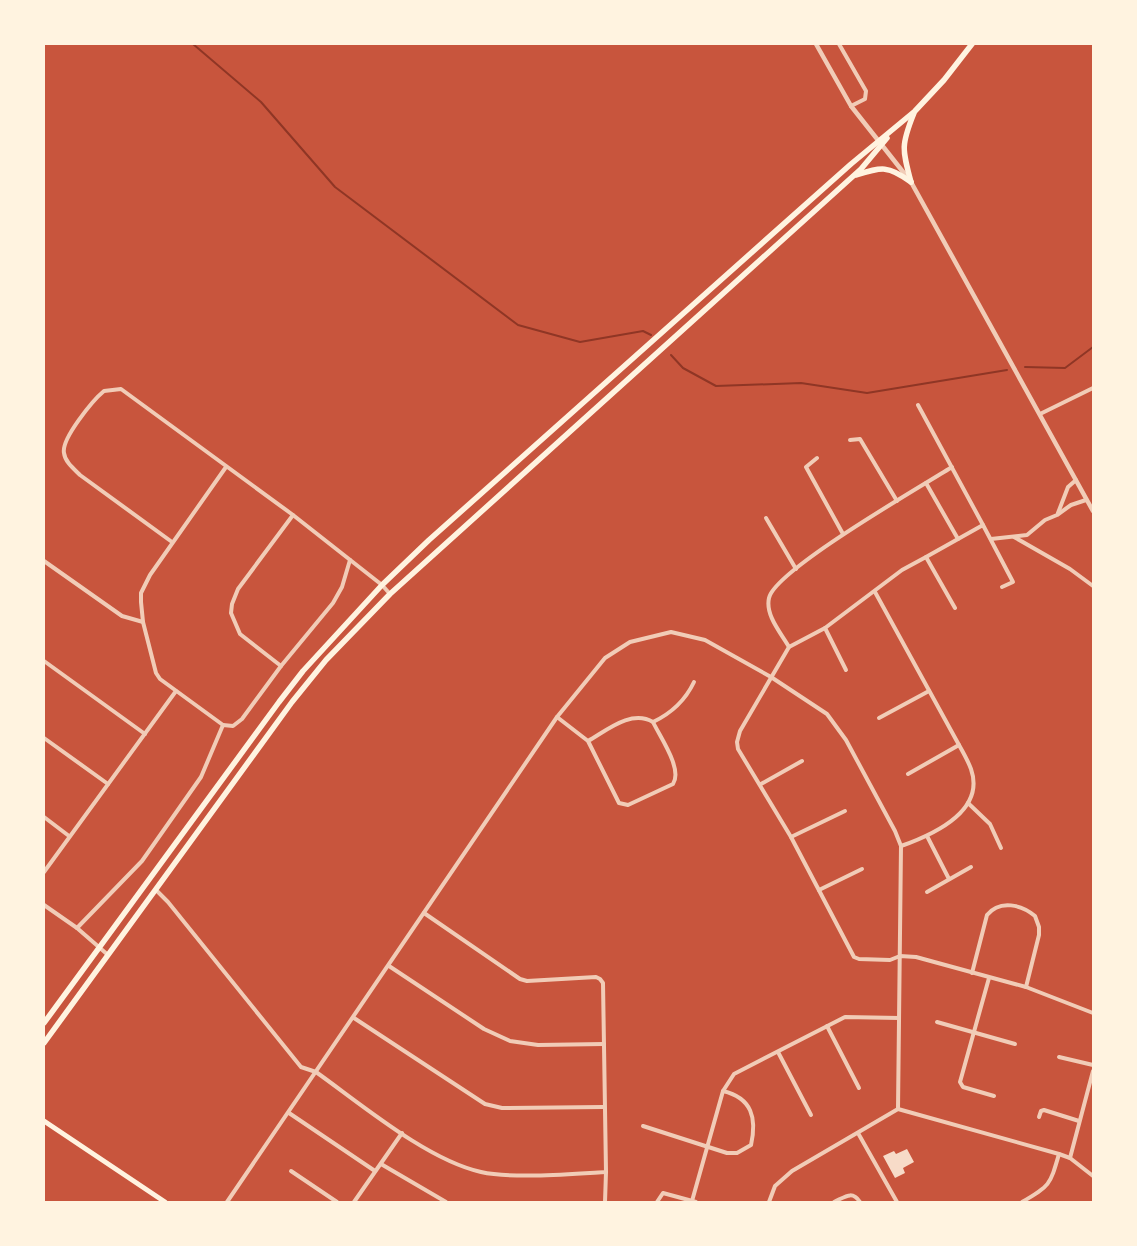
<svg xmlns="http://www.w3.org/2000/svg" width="1137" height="1246" font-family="Overpass,sans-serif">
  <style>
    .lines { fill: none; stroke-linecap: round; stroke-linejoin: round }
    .stream { stroke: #8f3625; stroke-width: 2 }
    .building { fill: #f7dbc8 }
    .minor { stroke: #f1ccb7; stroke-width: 4 }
    .tertiary { stroke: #f1ccb7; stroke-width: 4.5 }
    .secondary { stroke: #fff3e0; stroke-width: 5 }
    .primary { stroke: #fff3e0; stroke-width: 5.5 }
  </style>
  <rect width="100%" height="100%" fill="#c8553d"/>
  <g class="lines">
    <g class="stream">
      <path d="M193 44 261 102 335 187 518 325 580 342 643 331 651 335"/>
      <path d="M671 355 683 368 716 386 801 383 867 393 1007 370"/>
      <path d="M1025 367 1065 368 1093 347"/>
    </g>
  </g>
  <path class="building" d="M907 1149 914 1162 903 1168 905 1173 895 1178 883 1156 894 1151 896 1154Z"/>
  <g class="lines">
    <g class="minor">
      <path d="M839 44 866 91 865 99 851 106"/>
      <path d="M918 405 983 525"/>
      <path d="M1040 414 1093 388"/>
      <path d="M850 440 860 439 897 501"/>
      <path d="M817 458 806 467 843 534"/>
      <path d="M926 483 958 539"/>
      <path d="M1058 513 1068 487 1076 480"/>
      <path d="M766 518 796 569"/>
      <path d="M1014 537 1070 569 1093 586"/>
      <path d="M991 539 1027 535 1045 520 1057 515 1071 505 1086 500"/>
      <path d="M172 542 80 475C74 469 65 462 64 453 61 439 93 400 104 391L121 389 293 515 382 585 390 594"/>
      <path d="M926 557 983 525 1013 582 1002 587"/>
      <path d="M44 561 122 616 143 622"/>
      <path d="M875 592 959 745C963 752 968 761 971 769 986 812 932 835 901 846"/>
      <path d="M955 608 926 557 902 570 825 628 789 647 740 731 737 742 738 749 791 837 854 957 859 959 890 960 900 956 916 957 1026 987 1093 1013"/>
      <path d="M825 628 846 670"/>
      <path d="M789 647C781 633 765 615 769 598 775 570 922 486 952 467"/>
      <path d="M44 661 145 734"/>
      <path d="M281 666 240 634 231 613 232 604 238 589 293 515"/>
      <path d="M557 717 588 741 619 803 628 805 673 784C683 769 660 737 653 722 631 709 606 731 588 741"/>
      <path d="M879 718 929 691"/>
      <path d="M653 722C672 713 685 701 694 682"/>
      <path d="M223 725 160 679 156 673 143 622 141 602V593L150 575 226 467"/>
      <path d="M44 738 108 784"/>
      <path d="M908 774 959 745"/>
      <path d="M761 784 802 761"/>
      <path d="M968 803 990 824 1001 848"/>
      <path d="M44 817 69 836"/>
      <path d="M927 836 949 879"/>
      <path d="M791 837 845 811"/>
      <path d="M44 872 176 691"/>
      <path d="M156 890 168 902 301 1067 316 1072C361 1104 427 1160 481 1172 512 1179 573 1174 606 1172L603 983 600 979 596 977 527 981 520 979 424 913"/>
      <path d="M819 890 862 869"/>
      <path d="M927 892 971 867"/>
      <path d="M44 905 77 928 108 955"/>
      <path d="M77 928 142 861 201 777 223 725 233 726 242 719 281 666 333 603 342 587 350 560"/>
      <path d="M389 966 484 1029 510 1041 538 1045 604 1044"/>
      <path d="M972 973 987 915C1000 899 1022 905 1035 916L1039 927V935L1026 987"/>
      <path d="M989 978 960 1082 963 1087 994 1096"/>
      <path d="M354 1018 485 1104 502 1108 603 1107"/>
      <path d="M937 1022 1015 1044"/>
      <path d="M827 1026 859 1088"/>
      <path d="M778 1052 811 1115"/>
      <path d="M1059 1057 1093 1065"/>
      <path d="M289 1113 375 1171"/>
      <path d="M1039 1117 1041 1111 1044 1110 1079 1121"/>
      <path d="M643 1126 727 1153H737L751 1145C757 1118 752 1098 723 1091"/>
      <path d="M858 1133 897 1202"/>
      <path d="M1070 1158 1093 1071"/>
      <path d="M381 1164 446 1202"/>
      <path d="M291 1171 337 1202"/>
      <path d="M692 1201 723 1091 734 1074 845 1017 899 1018"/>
      <path d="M227 1202 557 717 605 658 630 642 671 632 705 640 771 677 827 714 846 740 895 831 901 846 898 1109"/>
      <path d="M354 1202 402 1133"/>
      <path d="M605 1202 606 1172"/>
      <path d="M657 1202 663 1193 696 1202"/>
      <path d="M769 1202 775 1186 792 1171 898 1109 1059 1154 1070 1158 1093 1176"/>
      <path d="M834 1202C845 1197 852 1190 860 1202"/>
      <path d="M1022 1202C1050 1186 1050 1185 1059 1154"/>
    </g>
    <path class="tertiary" d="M816 44 851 106 911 182 1093 511"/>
    <path class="secondary" d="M44 1121 165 1202"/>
    <g class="primary">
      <path d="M856 175C882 167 888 165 911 182"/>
      <path d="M911 182C902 149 901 145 914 113"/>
      <path d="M44 1023 279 702 303 671 382 585 429 540 851 164 915 111 944 80 972 44"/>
      <path d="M44 1043 292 702 326 660 390 594 861 169 887 138"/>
    </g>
  </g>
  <rect width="1137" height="1246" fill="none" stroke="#fff3e0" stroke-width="90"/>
</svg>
